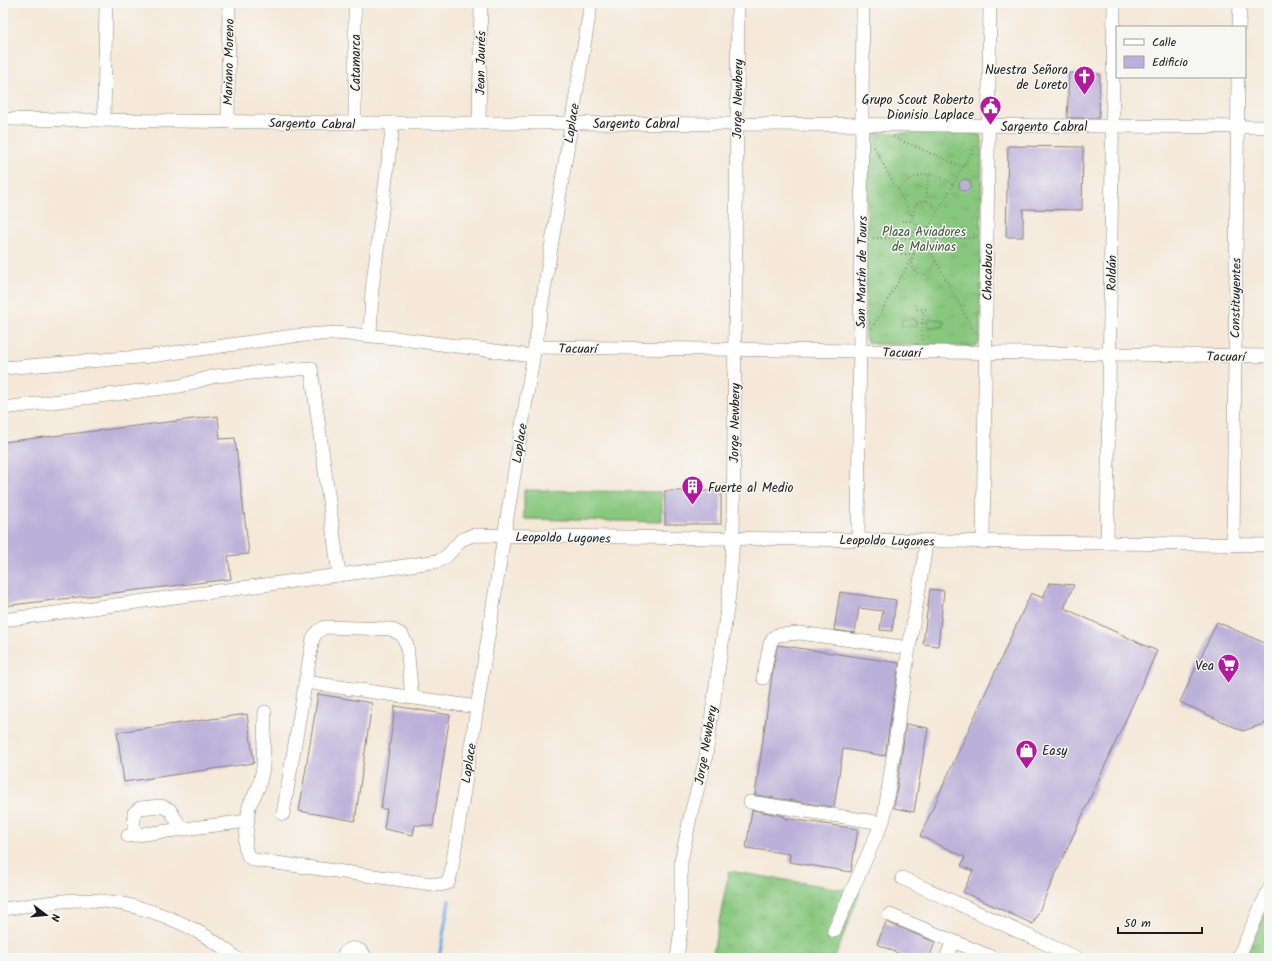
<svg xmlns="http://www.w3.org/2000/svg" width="1272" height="961" font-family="Kalam,sans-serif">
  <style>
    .grass { fill: url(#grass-tufts); stroke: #52724d }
    .pitch { fill: #88c77e; stroke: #52724d }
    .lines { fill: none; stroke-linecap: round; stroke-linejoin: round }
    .stream { stroke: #72a9e0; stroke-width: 3.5 }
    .building { fill: #bbb0d9 }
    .minor-casing { stroke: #88827a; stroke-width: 14 }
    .path { stroke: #88827a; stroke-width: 2; stroke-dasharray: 1 3; stroke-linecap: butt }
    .minor { stroke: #fff; stroke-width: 13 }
    .labels { text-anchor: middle; stroke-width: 3; stroke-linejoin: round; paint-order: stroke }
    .street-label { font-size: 13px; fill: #1c1c1c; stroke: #f6f6f2 }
    .poi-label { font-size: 13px; fill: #1c1c1c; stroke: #f6f6f2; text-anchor: end }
    .park-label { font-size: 13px; fill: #42583e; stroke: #f6f6f2 }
  </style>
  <defs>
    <pattern id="grass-tufts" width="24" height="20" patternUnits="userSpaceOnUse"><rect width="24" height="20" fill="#88c77e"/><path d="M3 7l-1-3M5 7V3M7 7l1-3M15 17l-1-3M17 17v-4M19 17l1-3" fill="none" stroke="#75aa6c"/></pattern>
  </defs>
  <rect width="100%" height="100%" fill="#f6f6f2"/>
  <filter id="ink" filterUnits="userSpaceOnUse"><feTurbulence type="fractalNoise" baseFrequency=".025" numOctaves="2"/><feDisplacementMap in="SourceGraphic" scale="8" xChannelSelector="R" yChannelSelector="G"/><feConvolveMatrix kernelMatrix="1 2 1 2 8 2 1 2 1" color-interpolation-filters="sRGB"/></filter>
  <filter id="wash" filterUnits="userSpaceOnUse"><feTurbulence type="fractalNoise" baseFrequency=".012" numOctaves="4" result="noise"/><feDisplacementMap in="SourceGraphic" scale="16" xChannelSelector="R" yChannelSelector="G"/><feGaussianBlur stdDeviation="0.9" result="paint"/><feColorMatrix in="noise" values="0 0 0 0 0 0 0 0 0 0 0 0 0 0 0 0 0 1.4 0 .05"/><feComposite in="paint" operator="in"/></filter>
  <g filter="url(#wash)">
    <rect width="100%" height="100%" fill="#f5e8d8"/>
    <g class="grass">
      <path d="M873 133H974L980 135 982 140 980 337 978 345 971 347 874 344 867 342 865 338 868 139 870 134Z"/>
      <path d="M729 871 860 892 835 958H712Z"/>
      <path d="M1269 904V958H1245Z"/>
    </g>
    <g class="pitch">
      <path d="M902 319H916V326H901Z"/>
      <path d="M929 319 944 320 943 327H928Z"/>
      <path d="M524 490 662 492V522L524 519Z"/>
    </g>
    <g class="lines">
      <path class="stream" d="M439 958 449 901"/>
    </g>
    <g id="blocks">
      <g class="building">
        <path d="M1069 73 1100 74 1099 118H1067Z"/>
        <path d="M1008 146 1083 147 1082 210 1023 209V237H1006Z"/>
        <circle cx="965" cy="185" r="6"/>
        <path d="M218 416 220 439 235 438 249 554 228 556 231 579 3 606V442Z"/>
        <rect x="665" y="491" width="56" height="33"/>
        <path d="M1049 583 1074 585 1064 608 1157 651 1033 924 963 892 973 871 961 866 965 857 920 836 1031 593 1043 598Z"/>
        <path d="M930 589 944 591 938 646 923 644Z"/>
        <path d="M840 592 896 600 892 631 880 630 883 611 859 608 855 633 834 630Z"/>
        <path d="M1217 622 1269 645V722L1243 731 1180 702Z"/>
        <path d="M778 645 899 663 885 756 843 749 834 807 755 795 774 662Z"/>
        <path d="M318 694 372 703 355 821 299 811Z"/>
        <path d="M395 706 450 715 433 826 415 825 413 835 384 829 387 809H381Z"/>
        <path d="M247 714 254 763 124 782 117 732Z"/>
        <path d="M906 724 928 728 914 812 894 808Z"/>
        <path d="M752 810 784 816V818L858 829 851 872 789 862 790 854 746 848Z"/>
        <path d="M886 922 935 942 929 958H909L877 944Z"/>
      </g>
    </g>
  </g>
  <g filter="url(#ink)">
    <use href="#blocks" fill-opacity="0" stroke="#88827a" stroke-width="1"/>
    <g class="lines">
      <defs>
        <g id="minor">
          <path d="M1239 27 1240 3"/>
          <path d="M3 119 355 123H571L1269 127"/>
          <path d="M104 119 106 3"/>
          <path d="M228 122 229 3"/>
          <path d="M355 123V3"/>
          <path d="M479 123 481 3"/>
          <path d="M370 335 372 290 393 123"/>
          <path d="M535 347 1269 356"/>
          <path d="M3 368 151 356 293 336 336 333 395 338 533 356"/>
          <path d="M3 408 180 386 215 376 311 368 339 575"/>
          <path d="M858 540 863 3"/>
          <path d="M983 541 990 3"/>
          <path d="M1107 543 1114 3"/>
          <path d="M1233 544 1238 77"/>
          <path d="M3 620 391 568 438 561 447 556 461 540 473 535 1269 545"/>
          <path d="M763 678 770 644 773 638 777 635 800 633 909 648"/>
          <path d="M305 682 477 707"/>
          <path d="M265 712 263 768 259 786 249 806 245 846 248 856 254 860 440 885 448 883 451 873 504 536 591 3"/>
          <path d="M750 802 882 823"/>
          <path d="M283 814 313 638 318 631 325 627 391 629 402 635 407 645 412 698"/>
          <path d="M134 835V813L140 808 161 806 170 810 182 829"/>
          <path d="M128 836 248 821"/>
          <path d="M902 878 1077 958"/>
          <path d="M3 909C29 906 56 900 82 900 136 900 195 923 236 958"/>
          <path d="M890 915 994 958"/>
          <path d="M834 931 884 818 909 648 924 558 926 541"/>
          <path d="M342 958C347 945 361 946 366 958"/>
          <path d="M677 958 681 928V862L691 813 705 762 729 595 733 539 738 3"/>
          <path d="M946 958 953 941"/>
          <path d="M1238 958 1269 889"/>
        </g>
      </defs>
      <use href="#minor" class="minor-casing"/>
      <g class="path">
        <path d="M893 137 963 167"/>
        <path d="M874 147 918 228"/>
        <path d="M898 189C915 172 934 169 953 185"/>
        <path d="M926 201 929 174"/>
        <path d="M913 215 915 205C924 196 935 202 936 214"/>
        <path d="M902 221H915"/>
        <circle cx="924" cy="239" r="12"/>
        <path d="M929 227 975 146"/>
        <path d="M873 238H912"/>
        <path d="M936 238H976"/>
        <path d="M930 250 973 329"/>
        <path d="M901 254H914"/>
        <path d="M912 259 913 269C923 281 934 272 935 259"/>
        <path d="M917 309H929"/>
        <path d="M917 323H928"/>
        <path d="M872 328 917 249"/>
        <path d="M922 340 923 309"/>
      </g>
      <use href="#minor" class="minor"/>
    </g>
  </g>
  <defs>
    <symbol id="church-pin" viewBox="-11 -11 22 30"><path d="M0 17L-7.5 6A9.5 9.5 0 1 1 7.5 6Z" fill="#b5179e" stroke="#f6f6f2"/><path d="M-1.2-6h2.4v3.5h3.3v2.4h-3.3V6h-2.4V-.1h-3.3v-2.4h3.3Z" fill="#fff"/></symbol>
    <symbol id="civic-pin" viewBox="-11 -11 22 30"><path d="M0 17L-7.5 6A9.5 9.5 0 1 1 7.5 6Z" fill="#b5179e" stroke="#f6f6f2"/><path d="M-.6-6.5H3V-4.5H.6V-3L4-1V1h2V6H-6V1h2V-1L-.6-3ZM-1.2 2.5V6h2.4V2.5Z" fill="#fff"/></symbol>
    <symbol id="building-pin" viewBox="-11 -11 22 30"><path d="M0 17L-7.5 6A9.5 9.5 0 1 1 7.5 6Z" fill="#b5179e" stroke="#f6f6f2"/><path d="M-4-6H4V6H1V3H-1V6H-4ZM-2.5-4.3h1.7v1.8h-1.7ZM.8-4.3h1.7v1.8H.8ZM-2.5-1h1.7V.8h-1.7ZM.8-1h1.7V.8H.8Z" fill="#fff"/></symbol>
    <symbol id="supermarket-pin" viewBox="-11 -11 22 30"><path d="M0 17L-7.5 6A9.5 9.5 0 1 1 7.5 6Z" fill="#b5179e" stroke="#f6f6f2"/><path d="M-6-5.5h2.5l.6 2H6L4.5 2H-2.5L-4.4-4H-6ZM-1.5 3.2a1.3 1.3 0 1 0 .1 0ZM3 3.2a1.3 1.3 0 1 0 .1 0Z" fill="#fff"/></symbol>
    <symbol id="shop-pin" viewBox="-11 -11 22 30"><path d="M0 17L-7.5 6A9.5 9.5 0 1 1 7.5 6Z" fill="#b5179e" stroke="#f6f6f2"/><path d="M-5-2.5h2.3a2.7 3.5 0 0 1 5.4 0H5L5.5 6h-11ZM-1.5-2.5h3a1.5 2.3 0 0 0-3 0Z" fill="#fff"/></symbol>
  </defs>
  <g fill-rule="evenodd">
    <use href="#church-pin" x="1072" y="64" width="25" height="34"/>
    <use href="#civic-pin" x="978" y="94" width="25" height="34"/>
    <use href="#building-pin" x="680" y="474" width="25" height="34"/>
    <use href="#supermarket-pin" x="1216" y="652" width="25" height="34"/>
    <use href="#shop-pin" x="1014" y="738" width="25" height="34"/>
  </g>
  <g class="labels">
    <g class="street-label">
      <text transform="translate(228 62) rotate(-89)" y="5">Mariano Moreno</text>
      <text transform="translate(355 63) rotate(-90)" y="5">Catamarca</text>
      <text transform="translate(480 63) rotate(-89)" y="5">Jean Jaurés</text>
      <text transform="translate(737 99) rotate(-89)" y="5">Jorge Newbery</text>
      <text transform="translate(312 123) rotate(1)" y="5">Sargento Cabral</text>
      <text transform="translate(571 123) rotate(-81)" y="5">Laplace</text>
      <text x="636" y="128">Sargento Cabral</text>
      <text x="1044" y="131">Sargento Cabral</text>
      <text transform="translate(861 272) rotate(-89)" y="5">San Martín de Tours</text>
      <text transform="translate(987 272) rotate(-89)" y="5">Chacabuco</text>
      <text transform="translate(1111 273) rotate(-89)" y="5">Roldán</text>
      <text transform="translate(1235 298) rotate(-89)" y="5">Constituyentes</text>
      <text transform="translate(578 348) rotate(1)" y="5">Tacuarí</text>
      <text transform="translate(902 352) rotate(1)" y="5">Tacuarí</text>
      <text transform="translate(1226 356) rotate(1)" y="5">Tacuarí</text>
      <text transform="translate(734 423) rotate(-89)" y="5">Jorge Newbery</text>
      <text transform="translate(519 443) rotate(-81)" y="5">Laplace</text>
      <text transform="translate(563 537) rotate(1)" y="5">Leopoldo Lugones</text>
      <text transform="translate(887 540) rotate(1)" y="5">Leopoldo Lugones</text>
      <text transform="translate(705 745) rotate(-80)" y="5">Jorge Newbery</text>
      <text transform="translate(468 763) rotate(-81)" y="5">Laplace</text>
    </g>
    <g class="poi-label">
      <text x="1068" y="74">Nuestra Señora<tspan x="1068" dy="15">de Loreto</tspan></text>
      <text x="974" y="104">Grupo Scout Roberto<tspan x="974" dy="15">Dionisio Laplace</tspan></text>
      <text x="708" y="492" text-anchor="start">Fuerte al Medio</text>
      <text x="1214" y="670">Vea</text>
      <text x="1042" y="755" text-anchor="start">Easy</text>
    </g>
    <g class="park-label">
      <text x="924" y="236">Plaza Aviadores<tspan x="924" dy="15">de Malvinas</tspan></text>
    </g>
  </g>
  <rect width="1272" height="961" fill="none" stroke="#f6f6f2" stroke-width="16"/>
  <rect x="1116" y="26" width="130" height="52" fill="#f6f6f2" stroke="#9f9f9c"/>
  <rect x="1124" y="39" width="20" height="6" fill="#ffffff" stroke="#9f9f9c"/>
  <text x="1152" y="46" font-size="12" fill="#1c1c1c">Calle</text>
  <rect x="1124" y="56" width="20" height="12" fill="#bbb0d9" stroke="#9f9f9c"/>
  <text x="1152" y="66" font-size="12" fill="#1c1c1c">Edificio</text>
  <g transform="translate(46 915) rotate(106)" stroke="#f6f6f2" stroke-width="3" paint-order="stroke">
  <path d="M0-3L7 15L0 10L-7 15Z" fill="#1c1c1c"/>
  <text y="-6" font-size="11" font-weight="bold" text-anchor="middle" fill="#1c1c1c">N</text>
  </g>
  <path d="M1118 927v6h84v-6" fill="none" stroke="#1c1c1c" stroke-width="2"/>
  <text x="1124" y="927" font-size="12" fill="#1c1c1c" stroke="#f6f6f2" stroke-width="3" paint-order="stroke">50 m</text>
</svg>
